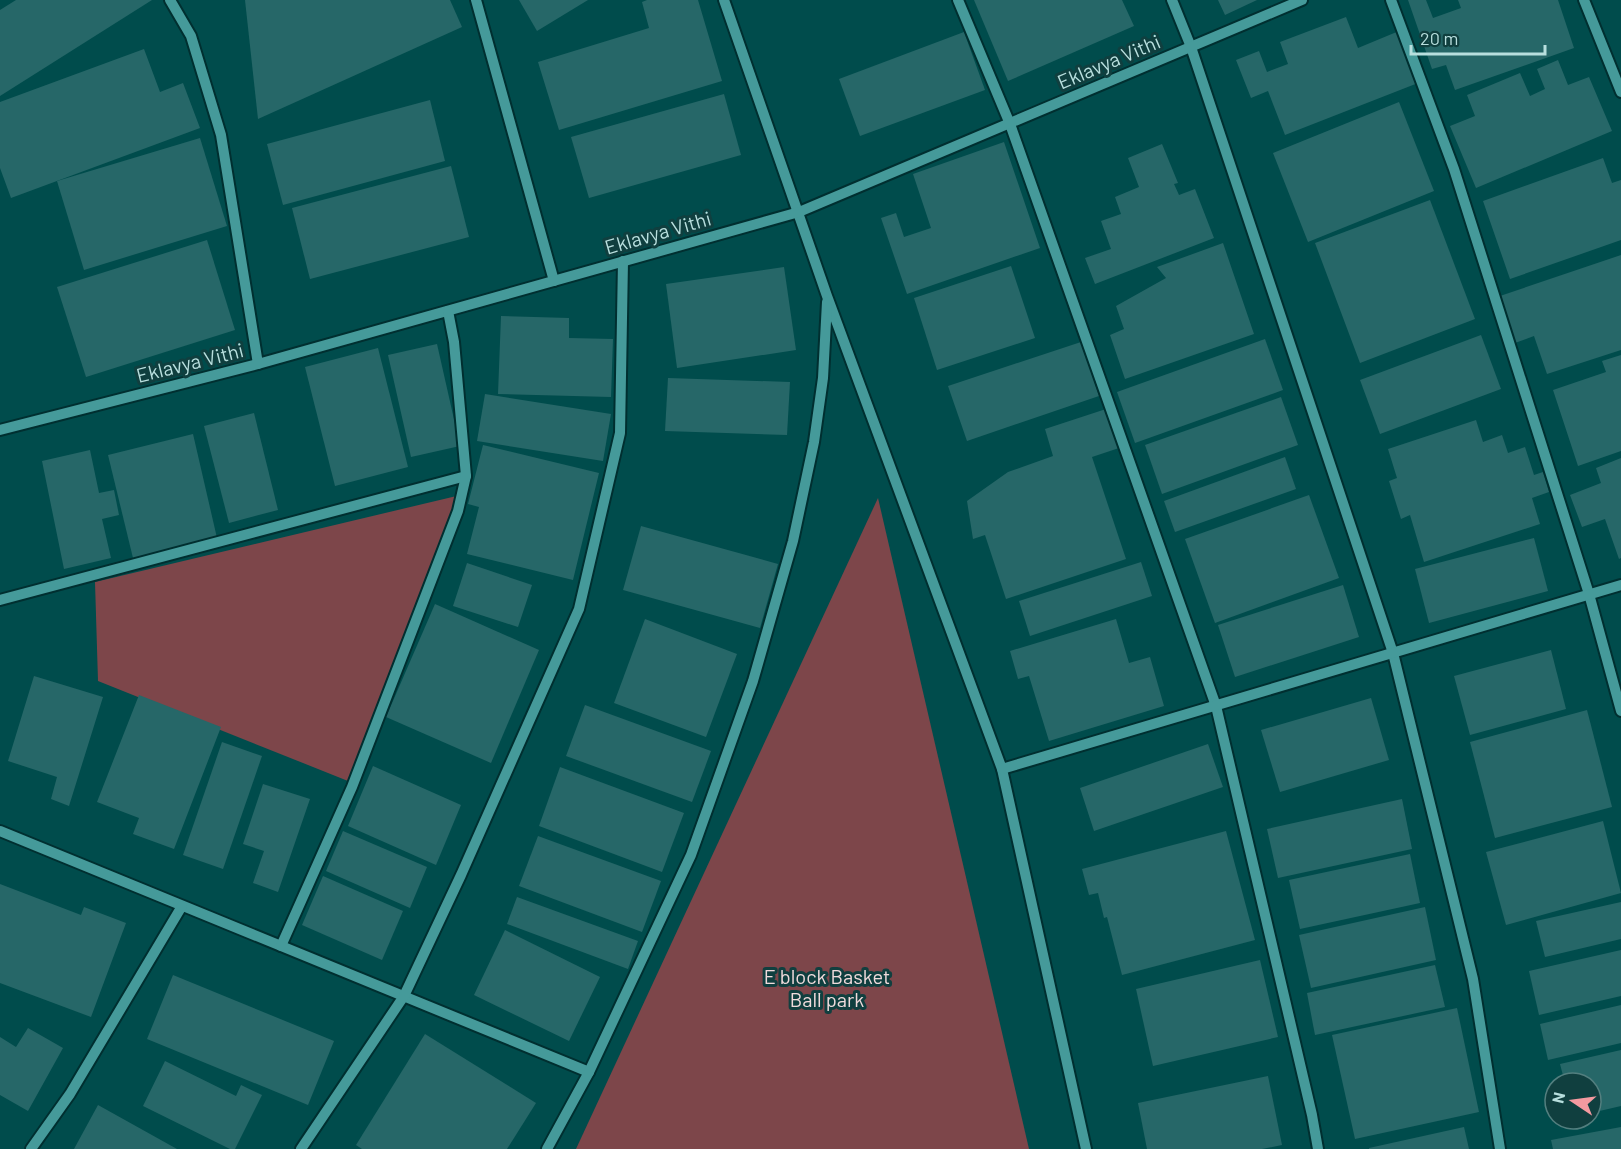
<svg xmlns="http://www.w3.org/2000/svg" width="1621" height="1149" font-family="Barlow,sans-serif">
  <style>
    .green { fill: #7d464a }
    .building { fill: #266768 }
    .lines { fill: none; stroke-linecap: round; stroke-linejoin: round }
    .minor-casing { stroke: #002f30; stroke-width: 14 }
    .minor { stroke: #459a9a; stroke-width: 10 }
    .labels { text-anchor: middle; stroke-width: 6; stroke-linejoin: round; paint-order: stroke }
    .street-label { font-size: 20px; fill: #b8dfde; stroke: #103f3f }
    .park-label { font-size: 20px; fill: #f1dbdc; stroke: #103f3f }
  </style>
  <rect width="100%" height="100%" fill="#004c4c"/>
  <g class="green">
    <path d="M465 494 358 785 98 681 95 582Z"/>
    <path d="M878 498 1029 1149H576Z"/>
  </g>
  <g class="building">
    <path d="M16 0H152L0 96V10Z"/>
    <path d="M245 0H450L462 27 258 119Z"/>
    <path d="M519 0H588L537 31Z"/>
    <path d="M647 0H698L722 81 559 130 538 62 649 28 642 2Z"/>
    <path d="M974 0H1122L1134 26 1008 81Z"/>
    <path d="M1218 0H1257L1225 15Z"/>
    <path d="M1408 0H1426L1433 18 1461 8 1458 0H1558L1574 48 1455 90 1446 65 1432 69Z"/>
    <path d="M1346 17 1358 48 1399 31 1418 83 1285 135 1268 91 1251 98 1236 60 1259 51 1267 72 1288 64 1280 42Z"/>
    <path d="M964 32 985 90 860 136 839 79Z"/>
    <path d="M144 49 160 92 183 83 200 128 11 198 0 168V102Z"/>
    <path d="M1558 60 1568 85 1589 77 1612 131 1476 188 1450 126 1475 116 1467 95 1520 73 1530 96 1545 89 1537 69Z"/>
    <path d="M724 94 741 155 589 198 571 137Z"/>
    <path d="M430 100 445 161 283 205 267 144Z"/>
    <path d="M1399 102 1434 191 1308 242 1273 153Z"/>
    <path d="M200 138 227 226 84 270 57 181Z"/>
    <path d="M1004 142 1040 248 907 294 881 218 896 213 904 237 931 228 913 174Z"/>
    <path d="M1162 144 1178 183 1174 184 1179 195 1195 189 1214 238 1095 284 1085 258 1111 249 1101 221 1121 214 1115 197 1139 187 1128 158Z"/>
    <path d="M1603 158 1612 183 1621 180V240L1510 279 1483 201Z"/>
    <path d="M451 166 469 237 310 279 292 208Z"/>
    <path d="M1430 200 1475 319 1360 363 1315 243Z"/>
    <path d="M207 240 235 330 86 377 57 287Z"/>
    <path d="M1223 243 1254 334 1125 379 1110 335 1124 329 1116 306 1166 278 1157 267Z"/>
    <path d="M1621 255V350L1547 374 1534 336 1515 343 1500 296Z"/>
    <path d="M1011 266 1035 338 937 370 914 298Z"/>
    <path d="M784 267 796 350 677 368 666 284Z"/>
    <path d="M501 316 569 318V338L613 339 611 397 498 394Z"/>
    <path d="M1481 335 1501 389 1380 434 1360 380Z"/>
    <path d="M1265 339 1283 390 1135 443 1117 392Z"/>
    <path d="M1081 342 1099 396 967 441 948 386Z"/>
    <path d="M437 344 460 446 411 457 388 355Z"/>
    <path d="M378 348 408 467 335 486 305 367Z"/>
    <path d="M1621 355V451L1578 466 1553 390 1606 372 1602 361Z"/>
    <path d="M668 378 790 382 787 435 665 431Z"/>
    <path d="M485 394 611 414 603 461 477 441Z"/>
    <path d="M1281 397 1298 445 1162 494 1145 445Z"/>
    <path d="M1106 409 1119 448 1092 457 1126 559 1006 599 985 535 973 539 967 501 1008 472 1053 456 1045 429Z"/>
    <path d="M254 413 278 510 229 523 204 426Z"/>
    <path d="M1476 420 1483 442 1502 435 1508 453 1525 447 1534 475 1543 472 1549 492 1532 498 1540 524 1424 562 1410 515 1401 519 1389 481 1397 478 1388 449Z"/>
    <path d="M193 434 217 538 133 558 108 455Z"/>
    <path d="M483 445 599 473 573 580 467 554 479 507 468 504Z"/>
    <path d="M90 450 99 493 114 490 119 515 102 519 111 558 64 569 42 461Z"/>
    <path d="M1285 457 1296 489 1175 532 1164 501Z"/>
    <path d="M1621 458V558L1619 559 1605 519 1582 527 1570 495 1601 483 1596 468Z"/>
    <path d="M1309 495 1339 578 1215 623 1185 539Z"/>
    <path d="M641 526 778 564 760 628 623 590Z"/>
    <path d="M1534 538 1548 591 1429 623 1415 569Z"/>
    <path d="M1141 562 1152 596 1030 636 1019 601Z"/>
    <path d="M467 563 532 585 518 627 453 606Z"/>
    <path d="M1343 585 1359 637 1235 677 1218 625Z"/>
    <path d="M435 604 539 650 491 763 386 717Z"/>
    <path d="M645 619 737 654 706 737 614 703Z"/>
    <path d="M1116 619 1129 663 1150 657 1164 706 1049 741 1029 676 1018 679 1010 651Z"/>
    <path d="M1551 650 1566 709 1470 735 1454 676Z"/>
    <path d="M34 676 103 697 69 806 51 799 57 777 8 761Z"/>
    <path d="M139 695 221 727 174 849 133 834 139 818 97 802Z"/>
    <path d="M1371 698 1389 760 1280 792 1261 730Z"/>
    <path d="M585 705 711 751 692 802 566 756Z"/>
    <path d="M1587 710 1612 807 1495 838 1470 742Z"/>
    <path d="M222 742 262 756 223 869 183 855Z"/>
    <path d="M1208 744 1223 787 1094 831 1080 788Z"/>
    <path d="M373 766 461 805 436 865 348 826Z"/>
    <path d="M560 767 684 813 662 872 539 826Z"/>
    <path d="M263 784 310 799 278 892 253 883 264 851 243 844Z"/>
    <path d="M1402 799 1412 849 1278 878 1267 829Z"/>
    <path d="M1603 821 1621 893 1506 925 1486 852Z"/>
    <path d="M343 831 427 867 410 908 326 871Z"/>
    <path d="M1226 831 1255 940 1122 975 1107 917 1104 918 1098 893 1089 895 1082 869Z"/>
    <path d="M538 836 661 881 642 932 519 886Z"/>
    <path d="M1410 854 1420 903 1300 929 1289 880Z"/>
    <path d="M323 876 403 911 382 960 302 925Z"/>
    <path d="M0 884 81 915 84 907 126 923 91 1017 0 983Z"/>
    <path d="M517 897 638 941 628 969 507 924Z"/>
    <path d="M1621 902V939L1545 957 1536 921Z"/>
    <path d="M1425 907 1436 960 1311 988 1299 935Z"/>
    <path d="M505 930 600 977 569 1041 474 995Z"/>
    <path d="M1621 950V996L1539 1015 1529 971Z"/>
    <path d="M1260 960 1278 1037 1153 1066 1136 989Z"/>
    <path d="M1435 965 1445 1007 1315 1035 1307 993Z"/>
    <path d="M173 975 334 1041 308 1105 147 1039Z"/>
    <path d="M1621 1005V1043L1548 1060 1540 1024Z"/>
    <path d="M1457 1008 1479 1112 1355 1139 1332 1035Z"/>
    <path d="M28 1028 63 1048 28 1111 0 1095V1037L16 1047Z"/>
    <path d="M425 1034 536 1103 507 1149H362L356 1145Z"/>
    <path d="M1621 1050V1106L1591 1113V1083H1565L1560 1064Z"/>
    <path d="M165 1061 236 1096 241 1085 262 1095 235 1149H230L143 1106Z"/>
    <path d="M1268 1076 1282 1145 1262 1149H1147L1138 1103Z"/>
    <path d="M98 1105 177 1149H74Z"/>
    <path d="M1464 1127 1469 1149H1369V1148Z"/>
    <path d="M1621 1127V1149H1553L1551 1140Z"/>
  </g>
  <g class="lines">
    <defs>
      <g id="minor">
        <path d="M170 0 191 36 221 135 258 364"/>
        <path d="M476 0 554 281"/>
        <path d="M724 0 827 296 1002 769 1086 1149"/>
        <path d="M958 0 1010 124 1216 706 1312 1115 1318 1149"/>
        <path d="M1172 0 1191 47 1393 653 1473 979 1500 1149"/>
        <path d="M1391 0 1454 169 1589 594 1621 711"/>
        <path d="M1584 0 1621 92"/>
        <path d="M0 430 258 364 799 212 1302 0"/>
        <path d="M0 600 466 476"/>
        <path d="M1002 769 1621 585"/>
        <path d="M0 831 589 1072"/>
        <path d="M281 946 352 787 458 511 466 476 454 342 448 311"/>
        <path d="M31 1149 70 1094 182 906"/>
        <path d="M301 1149 404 996 461 875 579 609 620 433 623 261"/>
        <path d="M547 1149 589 1072 691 855 753 681 793 541 814 442 823 378 827 302"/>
      </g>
    </defs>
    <use href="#minor" class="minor-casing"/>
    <use href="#minor" class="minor"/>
  </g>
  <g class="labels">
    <g class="street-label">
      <text transform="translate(1109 62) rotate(-23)" y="7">Eklavya Vithi</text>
      <text transform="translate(658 233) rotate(-16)" y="7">Eklavya Vithi</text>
      <text transform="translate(190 363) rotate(-14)" y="7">Eklavya Vithi</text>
    </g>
    <g class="park-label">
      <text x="827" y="984">E block Basket<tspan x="827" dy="23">Ball park</tspan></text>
    </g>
  </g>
  <g transform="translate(1573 1101) rotate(283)"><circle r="28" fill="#103f3f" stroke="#537f7f" stroke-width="1.5"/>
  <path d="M0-4.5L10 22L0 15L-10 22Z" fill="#f49aa0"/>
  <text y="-9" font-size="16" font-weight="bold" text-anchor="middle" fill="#b8dfde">N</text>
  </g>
  <path d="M1411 45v9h134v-9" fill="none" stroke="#b8dfde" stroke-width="3"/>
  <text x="1420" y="45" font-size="18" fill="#b8dfde" stroke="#103f3f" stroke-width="4.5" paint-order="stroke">20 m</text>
</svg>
